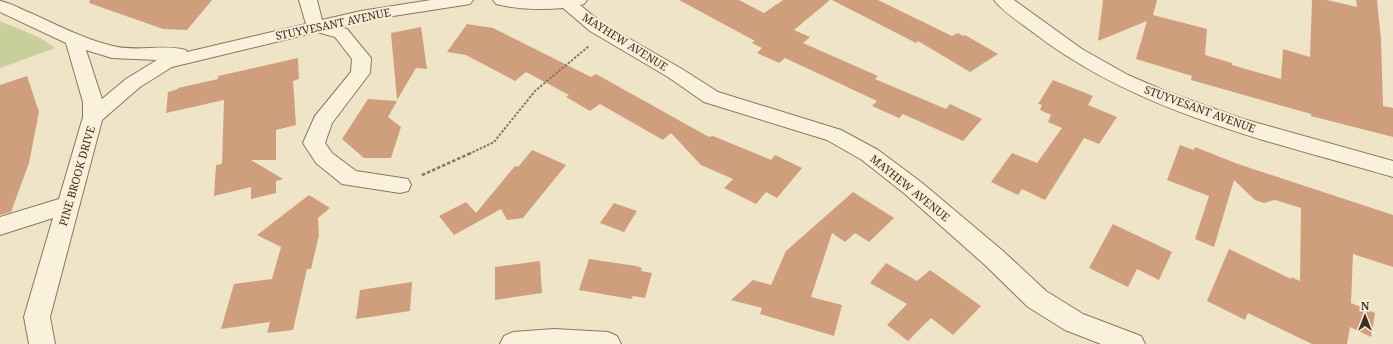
<svg xmlns="http://www.w3.org/2000/svg" width="1393" height="344" font-family="'Noto Serif',serif">
  <style>
    .green { fill: #c9cf9b }
    .building { fill: #cf9f7d }
    .lines { fill: none; stroke-linecap: round; stroke-linejoin: round }
    .minor-casing { stroke: #8d765c; stroke-width: 2 }
    .path-far1 { stroke: #8d765c; stroke-width: 2; stroke-dasharray: 2.5 1.5; stroke-linecap: butt }
    .path { stroke: #8d765c; stroke-width: 2.5; stroke-dasharray: 3.5 2; stroke-linecap: butt }
    .minor { fill: #faf1dc; fill-rule: evenodd }
    .labels { text-anchor: middle; stroke-width: 4; stroke-linejoin: round; paint-order: stroke }
    .street-label { font-size: 11px; fill: #3d2e20; stroke: #f7eed8 }
  </style>
  <rect width="100%" height="100%" fill="#f0e4c8"/>
  <path class="green" d="M0 21C18 29 39 35 55 48L0 68Z"/>
  <g class="building">
    <path d="M90 0H212L187 30 163 29 89 3Z"/>
    <path d="M679 0H739L764 13 783 0H830L794 30 810 37 803 43 878 76 875 79 946 109 950 104 982 119 963 141 903 114 899 118 872 106 877 101 785 58 779 63 757 53 762 48 752 43 755 41Z"/>
    <path d="M832 0H878L952 36 958 33 963 36 965 35 998 54 970 72 918 41 916 43Z"/>
    <path d="M1103 0H1157L1153 15 1207 29 1205 55 1232 63V65L1281 79 1283 49 1310 57 1312 0H1327L1357 7 1356 0H1377L1381 40 1383 106 1393 108V137L1311 116V114L1191 80 1192 76 1136 59 1147 21 1098 41Z"/>
    <path d="M467 24 493 28 591 77 596 74 709 137 713 136 771 160 775 155 802 168 777 198 766 192 756 204 724 188 733 179 701 165 671 133 663 140 600 104 590 111 566 97 569 95 526 72 515 81 466 55 447 52Z"/>
    <path d="M421 27 427 69 416 68 397 100 391 33Z"/>
    <path d="M298 58 299 79 293 81 296 125 276 130V160H251L283 179 276 181V193L251 199V187L214 196 216 165 222 164 224 100 166 113 168 92 178 89V88L218 79V76Z"/>
    <path d="M27 76 39 112 29 163 11 212 0 215V85Z"/>
    <path d="M1053 80 1093 96 1088 105 1117 117 1099 144 1084 138 1045 200 1022 189 1018 195 991 182 1012 153 1037 163 1062 128 1048 122 1051 115 1040 110 1042 105 1038 104Z"/>
    <path d="M368 99 397 101 388 117 401 127 391 158H364L342 139Z"/>
    <path d="M1180 145 1194 150 1195 147 1238 164 1393 215V267L1353 254 1351 303 1375 313 1371 337 1350 327 1347 344H1312L1248 313 1245 320 1207 301 1229 249 1291 279V277L1300 281 1301 208 1275 200 1264 203 1255 200 1234 180 1214 247 1195 239 1209 196 1167 180Z"/>
    <path d="M532 150 566 165 523 218 507 220 501 209 454 235 439 216 466 202 476 213 515 166 518 167Z"/>
    <path d="M853 192 894 218 869 242 855 233 845 242 832 233 811 297 842 305 834 336 760 314 762 308 731 300 753 280 771 285 786 251Z"/>
    <path d="M309 195 330 208 318 218 319 235 311 269H307L293 330 267 333 270 322 221 329 234 284 272 279 281 247 257 235Z"/>
    <path d="M614 203 637 211 624 232 600 223Z"/>
    <path d="M1113 224 1172 252 1159 280 1137 269 1128 287 1089 268Z"/>
    <path d="M589 259 636 266 642 268 641 271 652 273 645 298 633 296 631 299 579 290Z"/>
    <path d="M540 261 542 293 495 300V267Z"/>
    <path d="M886 263 917 281 930 270 981 306 953 335 931 318 908 341 887 325 907 304 870 283Z"/>
    <path d="M412 282 410 311 356 319 360 290Z"/>
  </g>
  <g class="lines">
    <defs>
      <g id="minor">
        <path d="M299 0H317L322 20 361 11 431 0H473L470 4 464 5 361 21 339 27 347 29 371 58 370 73 332 123 325 143 332 153 356 171 408 179 411 185 408 191 400 193 342 184 316 163 303 143 315 116 351 72 352 59 335 37 317 32 172 67 140 87 102 120 50 317 55 344H29L24 317 53 218 0 235V217L59 199 83 117V102L66 43 0 12V1C10 3 19 8 28 12 56 24 83 39 113 46 137 52 163 44 186 50L187 52 306 24ZM86 50 112 58 157 60 126 79 102 99Z"/>
        <path d="M493 0H587L584 4 580 5 602 23 682 69 718 92 841 130 878 150 921 182 1003 251 1046 291 1083 314 1141 336 1145 344H1101L1065 330 1028 307 985 265 905 194 862 160 827 140 704 102 668 77 590 31 563 8C541 10 517 9 496 4Z"/>
        <path d="M994 0H1014L1082 49 1128 75 1165 91 1243 119 1393 161V177C1269 141 1138 113 1034 33 1022 24 1003 12 994 0Z"/>
        <path d="M554 329 608 332 617 336 621 344H500L504 336 513 332Z"/>
      </g>
    </defs>
    <use href="#minor" class="minor-casing"/>
    <path class="path-far1" d="M469 154 494 142 535 91 589 46"/>
    <path class="path" d="M422 175 471 153"/>
    <use href="#minor" class="minor"/>
  </g>
  <g class="labels">
    <g class="street-label">
      <text transform="translate(333 24) rotate(-12)" y="4">STUYVESANT AVENUE</text>
      <text transform="translate(625 42) rotate(32)" y="4">MAYHEW AVENUE</text>
      <text transform="translate(1200 109) rotate(20)" y="4">STUYVESANT AVENUE</text>
      <text transform="translate(77 176) rotate(-74)" y="4">PINE BROOK DRIVE</text>
      <text transform="translate(910 188) rotate(39)" y="4">MAYHEW AVENUE</text>
    </g>
  </g>
  <g transform="translate(1365 316)" stroke="#f7eed8" stroke-width="3" paint-order="stroke">
  <path d="M0-3L7 15L0 10L-7 15Z" fill="#3d2e20"/>
  <text y="-6" font-size="11" font-weight="bold" text-anchor="middle" fill="#3d2e20">N</text>
  </g>
</svg>
